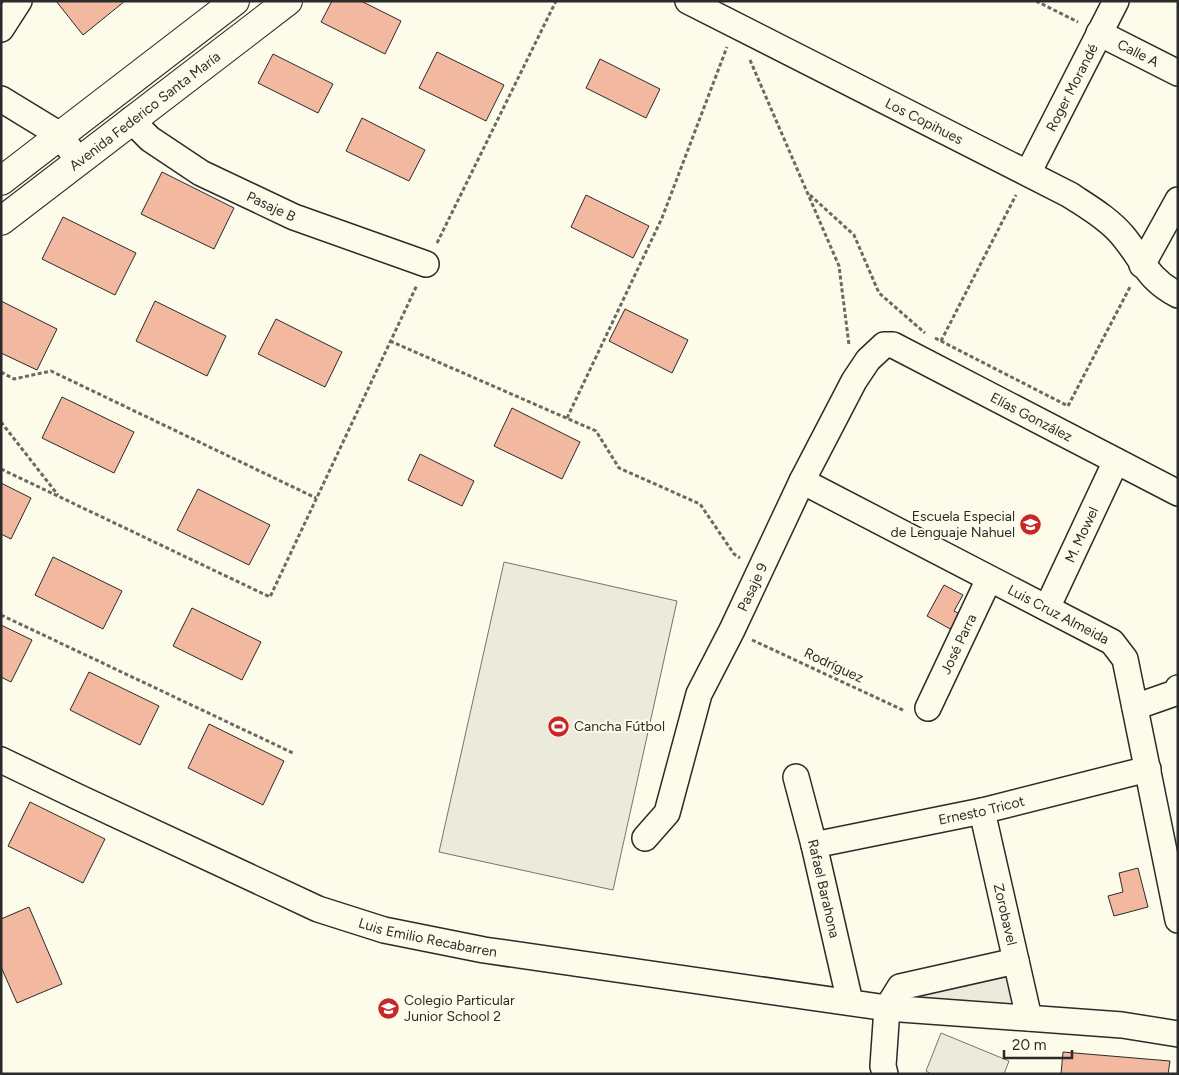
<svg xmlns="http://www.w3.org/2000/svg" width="1179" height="1075" font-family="Figtree,sans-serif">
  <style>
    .green { fill: #ecebdb; stroke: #74746e }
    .building { fill: #f2b8a0; stroke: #2b2b2b }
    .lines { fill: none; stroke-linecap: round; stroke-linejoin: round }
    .minor-casing { stroke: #2b2b2b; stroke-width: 28 }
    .major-casing { stroke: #2b2b2b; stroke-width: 30 }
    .path { stroke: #6a6964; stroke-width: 3; stroke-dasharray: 4 2.5; stroke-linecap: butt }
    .minor { stroke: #fdfbea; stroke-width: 25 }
    .major { stroke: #fdfbea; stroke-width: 28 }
    .labels { text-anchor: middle; stroke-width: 4; stroke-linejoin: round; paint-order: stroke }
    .street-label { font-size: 14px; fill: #2b2b2b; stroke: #fdfbea }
    .poi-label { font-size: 14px; fill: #2b2b2b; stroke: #fdfbea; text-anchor: start }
  </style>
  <rect width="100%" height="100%" fill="#fdfbea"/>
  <g class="green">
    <path d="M504 562 677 601 613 890 439 852Z"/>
    <path d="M1010 971 1018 1008 900 1003 907 990Z"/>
    <path d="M941 1033 1009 1061 1004 1074H931L926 1071Z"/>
  </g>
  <g class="building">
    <path d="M56 1H125L83 35Z"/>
    <path d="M332 1H361L401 21 385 54 321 22Z"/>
    <path d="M437 52 504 85 486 121 419 88Z"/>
    <path d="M273 54 333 84 318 113 258 83Z"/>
    <path d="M600 59 660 89 646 118 586 88Z"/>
    <path d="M362 118 425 150 409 181 346 151Z"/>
    <path d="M162 172 234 208 214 249 141 214Z"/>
    <path d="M586 195 649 226 633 258 571 227Z"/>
    <path d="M63 217 136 253 115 295 42 259Z"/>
    <path d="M1 301 57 329 37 370 1 353Z"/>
    <path d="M155 301 226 336 207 376 136 341Z"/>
    <path d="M625 309 688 340 672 373 609 341Z"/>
    <path d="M276 319 342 352 325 387 258 354Z"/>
    <path d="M62 397 134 432 114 473 42 438Z"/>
    <path d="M512 408 580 442 562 479 494 446Z"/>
    <path d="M420 454 474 481 462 506 408 480Z"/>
    <path d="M1 483 31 498 11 539 1 534Z"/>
    <path d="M198 489 270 525 249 565 177 530Z"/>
    <path d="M53 557 122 591 103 629 35 595Z"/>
    <path d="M944 585 963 595 954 611 960 614 952 630 927 616Z"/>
    <path d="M192 608 261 642 242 680 173 646Z"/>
    <path d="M1 625 32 640 11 682 1 677Z"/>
    <path d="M89 672 159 706 140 745 70 710Z"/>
    <path d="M209 724 284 761 263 805 188 768Z"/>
    <path d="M30 802 105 839 83 883 8 846Z"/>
    <path d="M1138 868 1148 907 1114 916 1108 896 1123 892 1119 873Z"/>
    <path d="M29 907 62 984 17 1003 1 967V919Z"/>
    <path d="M1063 1052 1170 1061 1168 1074H1061Z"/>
  </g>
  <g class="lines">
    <defs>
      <g id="minor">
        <path id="s1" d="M688 1 1070 195C1088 207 1109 219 1123 236 1143 260 1147 279 1178 295"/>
        <path d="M1 29 19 1"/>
        <path id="s2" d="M1099 33 1178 73"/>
        <path d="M1 99 60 135 79 162"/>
        <path id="s3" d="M131 120 150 139 201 173 294 217 426 264"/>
        <path id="s4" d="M1028 173 1116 1"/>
        <path d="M1142 265 1178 200"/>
        <path id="s5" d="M802 481 1112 642 1125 659 1178 920"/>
        <path id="s6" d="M1047 608 1116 461"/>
        <path d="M1135 707 1175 693 1178 688"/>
        <path id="s7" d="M928 708 989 579"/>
        <path id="s8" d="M1 760 78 797 318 909 384 930 484 950 887 1008 1122 1025 1178 1034"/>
        <path id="s9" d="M796 777 814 845 850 1002"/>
        <path id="s10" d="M982 811 1029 1018"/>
        <path id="s11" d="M645 838 667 813 699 694 732 630 802 481 854 381 868 360 884 345H893L1178 493"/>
        <path id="s12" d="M814 845 982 811 1148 769"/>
        <path d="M885 1074 883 1066 887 1008 900 987 1016 961"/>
      </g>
      <g id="major">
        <path d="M1 181 235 1"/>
        <path id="s13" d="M1 221 288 1"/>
      </g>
    </defs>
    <use href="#minor" class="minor-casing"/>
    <use href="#major" class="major-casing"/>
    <g class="path">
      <path d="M1036 1 1078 22"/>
      <path d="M750 60 839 266 849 345"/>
      <path d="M810 195 854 235 879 293 925 333"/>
      <path d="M437 243 556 1"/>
      <path d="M935 338 1068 406"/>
      <path d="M390 341 596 431 619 468 700 504 734 554 740 558"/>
      <path d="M941 341 1016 195"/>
      <path d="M1 372 14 379 51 371 316 498"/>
      <path d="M1068 406 1131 285"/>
      <path d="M567 418 662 218 727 47"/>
      <path d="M1 422 58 495"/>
      <path d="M1 469 270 597 417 285"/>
      <path d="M1 615 293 753"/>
      <path d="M752 640 905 711"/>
    </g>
    <use href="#minor" class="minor"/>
    <use href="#major" class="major"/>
  </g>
  <defs>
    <symbol id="school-disc" viewBox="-11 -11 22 22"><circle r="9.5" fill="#c62828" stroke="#fdfbea"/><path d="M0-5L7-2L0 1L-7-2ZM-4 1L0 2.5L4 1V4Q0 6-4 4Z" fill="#fff"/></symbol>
    <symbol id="stadium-disc" viewBox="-11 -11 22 22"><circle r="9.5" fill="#c62828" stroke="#fdfbea"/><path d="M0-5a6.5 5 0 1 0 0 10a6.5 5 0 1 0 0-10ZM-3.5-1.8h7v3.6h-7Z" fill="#fff"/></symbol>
  </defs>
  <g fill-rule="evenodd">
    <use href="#school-disc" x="1018" y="512" width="25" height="25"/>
    <use href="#stadium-disc" x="546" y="714" width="25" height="25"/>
    <use href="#school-disc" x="376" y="996" width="25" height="25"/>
  </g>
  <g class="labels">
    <g class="street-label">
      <text dy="5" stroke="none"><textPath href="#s2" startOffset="44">Calle A</textPath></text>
      <text dy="5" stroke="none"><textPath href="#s4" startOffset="96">Roger Morandé</textPath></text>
      <text dy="5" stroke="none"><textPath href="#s13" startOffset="181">Avenida Federico Santa María</textPath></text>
      <text dy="5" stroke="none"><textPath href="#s1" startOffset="265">Los Copihues</textPath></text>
      <text dy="5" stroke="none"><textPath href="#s3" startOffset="166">Pasaje B</textPath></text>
      <text dy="5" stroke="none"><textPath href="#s11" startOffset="718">Elías González</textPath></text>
      <text dy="5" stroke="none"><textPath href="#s6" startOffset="81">M. Mowel</textPath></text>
      <text dy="5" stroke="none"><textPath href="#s11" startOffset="276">Pasaje 9</textPath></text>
      <text dy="5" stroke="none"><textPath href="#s5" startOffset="289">Luis Cruz Almeida</textPath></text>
      <text dy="5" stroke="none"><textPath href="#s7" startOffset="71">José Parra</textPath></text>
      <text transform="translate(834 665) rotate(25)" y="5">Rodríguez</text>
      <text dy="5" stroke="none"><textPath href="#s12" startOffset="171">Ernesto Tricot</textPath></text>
      <text dy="5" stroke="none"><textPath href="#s9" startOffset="115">Rafael Barahona</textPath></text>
      <text dy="5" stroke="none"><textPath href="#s10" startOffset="106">Zorobavel</textPath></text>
      <text dy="5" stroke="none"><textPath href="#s8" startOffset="464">Luis Emilio Recabarren</textPath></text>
    </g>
    <g class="poi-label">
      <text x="1015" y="521" text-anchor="end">Escuela Especial<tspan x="1015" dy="16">de Lenguaje Nahuel</tspan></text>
      <text x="574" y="731">Cancha Fútbol</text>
      <text x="404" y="1005">Colegio Particular<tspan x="404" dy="16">Junior School 2</tspan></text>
    </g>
  </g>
  <rect width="1179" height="1075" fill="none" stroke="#2b2b2b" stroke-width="5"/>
  <path d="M1004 1050v8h68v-8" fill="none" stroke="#2b2b2b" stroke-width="2.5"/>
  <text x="1012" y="1050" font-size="15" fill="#2b2b2b" stroke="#fdfbea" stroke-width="4" paint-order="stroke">20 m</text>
</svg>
